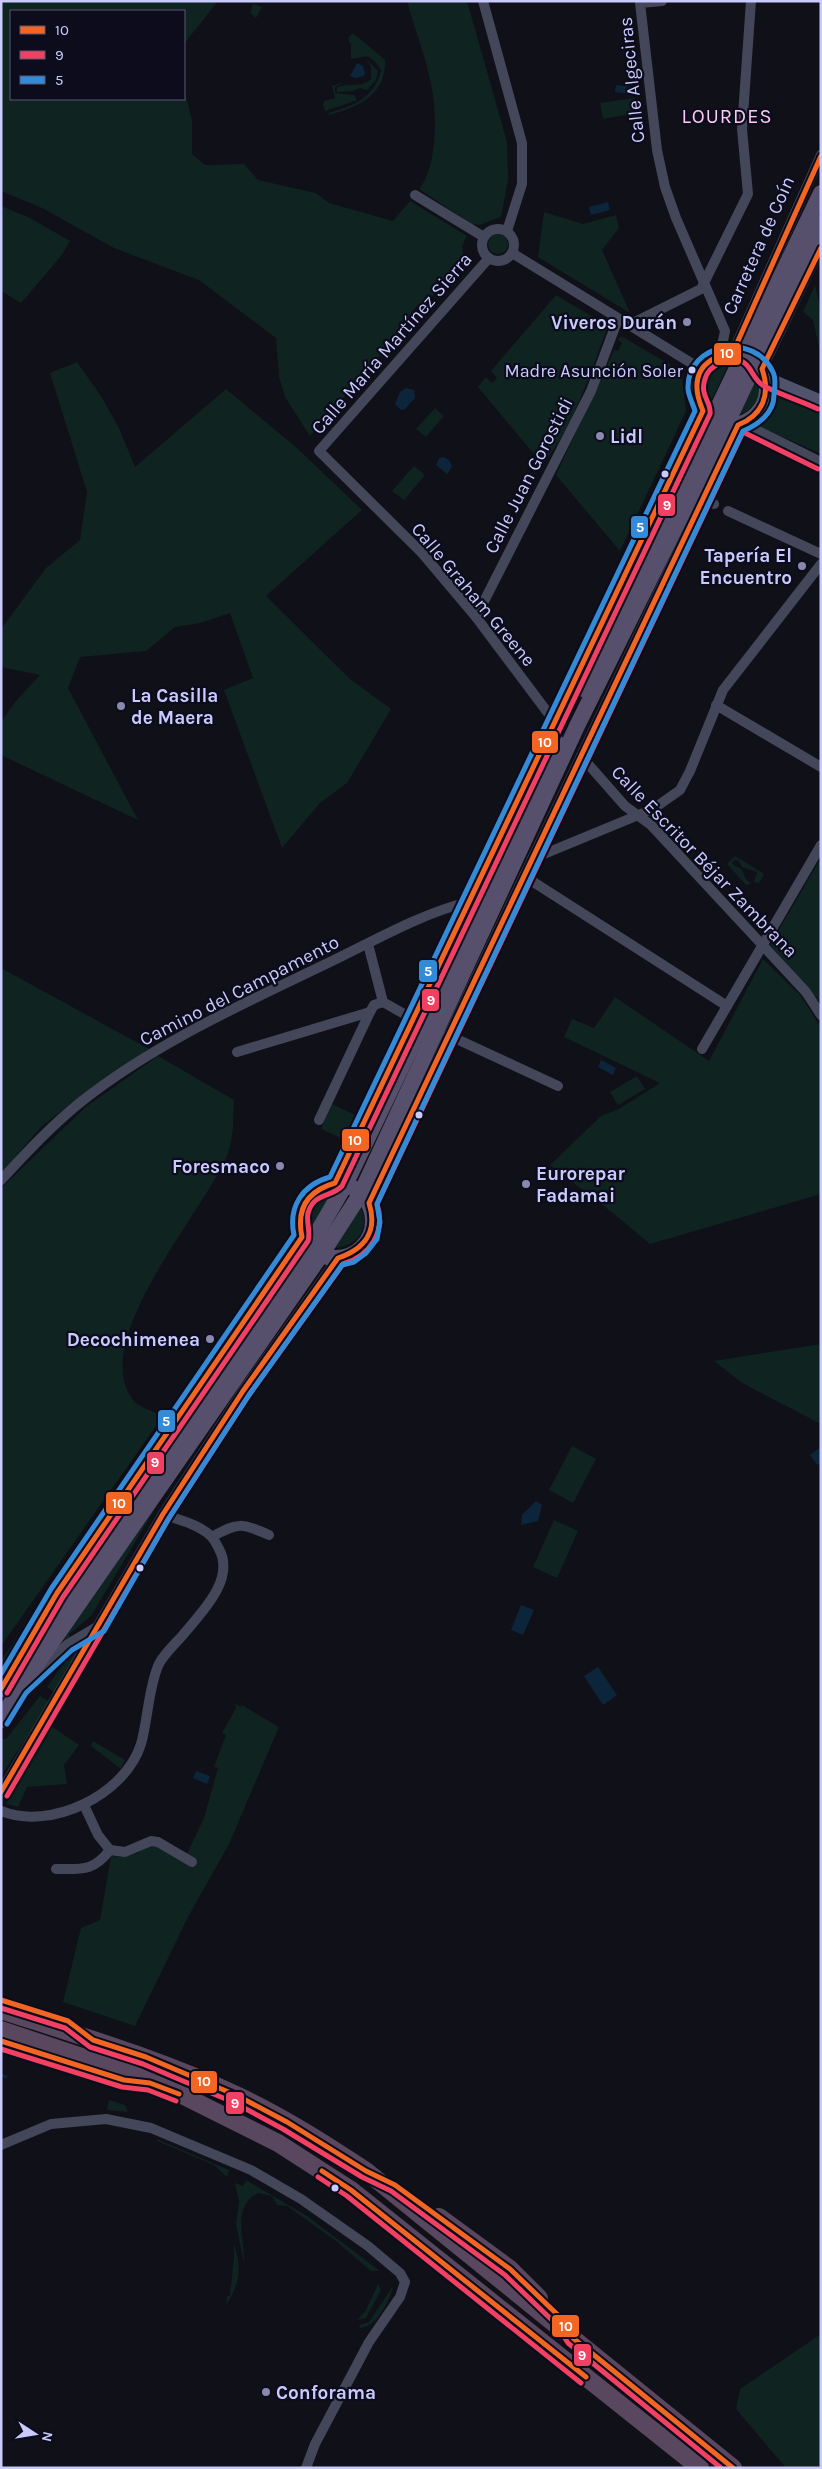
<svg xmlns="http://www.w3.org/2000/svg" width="822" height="2469" font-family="Karla,sans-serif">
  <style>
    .green { fill: #0f2321 }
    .water { fill: #0d253b }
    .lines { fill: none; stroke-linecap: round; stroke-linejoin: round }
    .stream { stroke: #0d253b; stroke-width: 2.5 }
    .street { stroke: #444659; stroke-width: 10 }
    .secondary { stroke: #51536c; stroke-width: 14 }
    .primary { stroke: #57506c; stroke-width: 16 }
    .highway { stroke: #58475e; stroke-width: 18 }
    .bus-1-casing { stroke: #0c0c1c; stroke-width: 9 }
    .bus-2-casing { stroke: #0c0c1c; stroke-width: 9 }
    .bus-3-casing { stroke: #0c0c1c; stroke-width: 9 }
    .bus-1 { stroke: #f26522; stroke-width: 5 }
    .bus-2 { stroke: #f24062; stroke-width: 5 }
    .bus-3 { stroke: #338bd7; stroke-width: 5 }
    .poi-dot { fill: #8889ad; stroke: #0c0c1c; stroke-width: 2 }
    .bus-dot { fill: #c9cafd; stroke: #0c0c1c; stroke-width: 2 }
    .labels { text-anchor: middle; stroke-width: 4.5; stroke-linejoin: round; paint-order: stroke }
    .bus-label { font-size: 18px; fill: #c9cafd; stroke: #0c0c1c; text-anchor: end }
    .street-label { font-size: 19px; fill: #c9cafd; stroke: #0c0c1c }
    .poi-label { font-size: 19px; font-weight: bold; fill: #c9cafd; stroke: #0c0c1c; text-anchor: end }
    .neighbourhood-label { font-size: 20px; letter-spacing: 1px; fill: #fdcbf2; stroke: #0c0c1c }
    .line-badge { stroke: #0c0c1c; stroke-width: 2 }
    .badge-label { font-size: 14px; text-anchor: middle; font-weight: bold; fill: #fff }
  </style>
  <rect width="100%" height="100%" fill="#101018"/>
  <g class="green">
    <path d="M1 1H218L184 44V11H11V99H184V89L192 120V154L205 165 244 164 258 180 316 193 329 203 393 221 410 201 467 236 462 246 464 260 421 309 417 306 411 313 414 316 310 436 285 397 279 377 276 338 199 280 114 248 42 208 1 191Z"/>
    <path d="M407 1H467L507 142 508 180 501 217 479 225 472 224 419 189C437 168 437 116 432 89 427 60 415 30 407 1Z"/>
    <path d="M253 4 262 7 256 18 250 13Z"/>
    <path d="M353 33 385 60C386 96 358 107 329 115L328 113C353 106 375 98 381 70 369 51 366 57 351 59V45L348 38Z"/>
    <path d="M367 60 378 71 376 80 367 90 360 88 353 91 337 92V87C350 83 361 88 371 79V67Z"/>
    <path d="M346 82 335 87V93L354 95 357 100 325 111 323 104 324 101 335 98 332 86Z"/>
    <path d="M634 98 636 113 603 119 600 103Z"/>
    <path d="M1 206 30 218 70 241 61 256 21 303 1 291Z"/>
    <path d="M544 212 583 224 616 215 619 228 602 250 630 313 538 257Z"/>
    <circle cx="498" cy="244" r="10"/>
    <path d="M815 285 821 312V356L813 320 803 312Z"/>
    <path d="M556 295 608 326C593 366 571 434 542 464L478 387 486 377 492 383 497 378 491 371Z"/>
    <path d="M621 336 681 371 686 411 620 551 556 475 614 350 618 351 622 343 618 340Z"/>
    <path d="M731 359 709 405C698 385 708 362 731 359Z"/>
    <path d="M77 362 101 396 119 428 135 467 226 389 298 449 362 510 266 596 350 679 391 709 347 783 320 803 282 848 224 690 253 678 230 613 200 623 175 627 146 651 80 657 68 688 138 820 1 755V722L15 702 40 675 1 667V629L46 568 80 540 87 492 50 373Z"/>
    <path d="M755 371C770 390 755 412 734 416Z"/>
    <path d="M778 388 821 408V454L758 426C771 416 777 404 778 388Z"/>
    <path d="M435 408 444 416 426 437 416 429Z"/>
    <path d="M414 466 425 475 404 500 392 491Z"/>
    <path d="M735 856 764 874 759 883 754 882 757 872 742 867 738 860H734L732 864 741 869 746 879 751 884 746 885 727 864Z"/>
    <path d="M821 858V1003L770 945Z"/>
    <path d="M763 959 801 996 821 1028V1194L650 1244 614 1214 550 1165 601 1116 619 1109 660 1083 564 1037 572 1019 594 1028 615 997 709 1061Z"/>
    <path d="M1 968 149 1049 79 1097 41 1127 1 1173Z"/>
    <path d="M158 1056 234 1100C233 1117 234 1137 228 1153 206 1210 87 1340 133 1400 138 1407 155 1412 163 1416L1 1646V1188L87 1106Z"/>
    <path d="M637 1076 645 1089 618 1105 610 1092Z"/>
    <path d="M332 1104 355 1115 343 1139 321 1129Z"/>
    <path d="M338 1192 312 1233C303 1212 315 1193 338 1192Z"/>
    <path d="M360 1205C371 1227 358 1247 334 1248Z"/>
    <path d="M821 1344V1424L742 1383 714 1361Z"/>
    <path d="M572 1446 596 1459 573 1503 549 1490Z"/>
    <path d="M162 1497 91 1616 69 1634 70 1637 65 1640 64 1638Z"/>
    <path d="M554 1520 578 1531 557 1578 533 1567Z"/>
    <path d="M45 1596 48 1597 19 1644 11 1666 1 1679V1661Z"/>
    <path d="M89 1638 56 1693 47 1687 71 1653 80 1648 81 1642Z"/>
    <path d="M40 1696 50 1702 1 1776V1739H6Z"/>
    <path d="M235 1703 241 1707 242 1705 279 1727 229 1844 188 1917 135 2026 63 2002 81 1928 100 1920 111 1856 122 1857 138 1853 145 1847 154 1845 186 1856 204 1818 218 1768 214 1767 226 1735 222 1733 236 1708Z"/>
    <path d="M51 1726 79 1745 64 1765 67 1784 27 1787 18 1807 6 1804Z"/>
    <path d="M93 1741 125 1760 121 1769 91 1746Z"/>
    <path d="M109 2100 125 2105 128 2112 107 2110Z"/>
    <path d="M157 2139 229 2170 227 2177 214 2165 157 2141Z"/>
    <path d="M246 2180 307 2216 380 2271H371L336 2241 287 2206 277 2205 272 2196 258 2193C231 2207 245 2237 244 2263L236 2224 239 2202 235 2183 243 2186Z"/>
    <path d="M234 2244C242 2267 240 2284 226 2305L227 2296H230L234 2257Z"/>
    <path d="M378 2284 381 2290 366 2318 357 2320 365 2312Z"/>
    <path d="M393 2286C390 2301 376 2328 359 2328L360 2325 369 2322Z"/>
    <path d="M821 2334V2468H786L736 2409 740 2389Z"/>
  </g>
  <g class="water">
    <path d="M357 63 363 66 365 73 364 76 356 78 350 76Z"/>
    <path d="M616 85 632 87 631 94 615 92Z"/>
    <path d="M608 202 610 210 591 215 589 207Z"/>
    <path d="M406 388 414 390 415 398 405 409 401 410 395 404 400 392Z"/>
    <path d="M444 457 450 461 452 467 447 474 436 465 439 458Z"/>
    <path d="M601 1060 616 1068 613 1075 598 1067Z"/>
    <path d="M821 1447V1462L817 1465 810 1455Z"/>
    <path d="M536 1501 542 1505 538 1521 521 1525 522 1515Z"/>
    <path d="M521 1605 534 1610 523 1635 511 1630Z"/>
    <path d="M598 1667 617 1695 603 1705 584 1676Z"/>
    <path d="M196 1771 210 1776 207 1784 193 1778Z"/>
  </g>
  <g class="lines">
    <path class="stream" d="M1 2075 6 2077"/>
    <g class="street">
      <path d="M483 1 522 143V184L507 231"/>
      <path d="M662 1 640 3 657 150 665 187 676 218 725 331 723 341 715 356"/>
      <path d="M415 195 484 237"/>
      <circle cx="498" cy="245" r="16"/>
      <path d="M512 253 701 369"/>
      <path d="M489 258 319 451 422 553 476 617 554 721"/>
      <path d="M629 325 701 289 748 194 742 129 751 1"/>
      <path d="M733 352 821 155"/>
      <path d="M762 369 821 247"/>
      <path d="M742 423 821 462"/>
      <path d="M702 499 714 504"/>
      <path d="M728 511 821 554"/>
      <path d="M476 617 591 391 618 319"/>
      <path d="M716 705 821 767"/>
      <path d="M581 756 625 806 651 825 806 992 821 1015"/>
      <path d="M532 859 653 809 680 790 690 771 723 690 821 564"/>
      <path d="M524 876 727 1006"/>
      <path d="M368 944 383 1002 413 1019"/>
      <path d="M448 1035 558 1086"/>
      <path d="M702 1049 821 845"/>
      <path d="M237 1052 370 1012"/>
      <path d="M319 1120 370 1012 374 1005 383 1002"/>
      <path d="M1 1180C27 1152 52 1125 82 1101 157 1042 245 1003 330 962 374 941 420 914 468 902"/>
      <path d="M335 1183 703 411"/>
      <path d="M369 1203 738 425"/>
      <path d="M212 1537C238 1522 242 1523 269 1535"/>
      <path d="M37 1626 57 1593 302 1237"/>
      <path d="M38 1672 68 1644 95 1628"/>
      <path d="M1 1792 163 1514 243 1391 338 1258"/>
      <path d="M84 1805 98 1835 110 1850"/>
      <path d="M1 1811C51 1831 125 1795 141 1744 148 1719 148 1691 158 1666 162 1656 174 1645 182 1636 200 1614 236 1580 219 1549 217 1545 214 1539 211 1536 198 1524 179 1520 163 1514"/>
      <path d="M56 1869C81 1869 93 1872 110 1850L125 1852 151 1841 158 1842 192 1862"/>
      <path d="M1 2145 51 2124 106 2119 151 2128 251 2170 301 2199 368 2246 400 2273 405 2282 400 2297 369 2342 315 2444 306 2468"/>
    </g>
    <path class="secondary" d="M767 379 821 402"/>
    <g class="primary">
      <circle cx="731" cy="389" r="36"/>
      <path d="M583 689 821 193"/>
      <circle cx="336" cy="1221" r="37"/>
      <path d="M1 1689 309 1247 345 1185 557 743"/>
      <path d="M1 1720 20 1688 321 1255 361 1193 577 726 726 425 821 223"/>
    </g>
    <g class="highway">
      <path d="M1 2010C81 2036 162 2060 238 2096 283 2117 325 2144 366 2171L733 2468"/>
      <path d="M1 2030 127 2072 184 2096 278 2143 351 2190 700 2468"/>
      <path d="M439 2217 510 2269 539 2298"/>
    </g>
    <defs>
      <g id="bus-1">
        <path d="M1 1689 57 1593 302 1237C296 1209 307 1191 335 1183L703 411C689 379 699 359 733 352L821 156"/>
        <path d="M1 1792 163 1514 243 1391 338 1258C365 1249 378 1231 369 1203L738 425C763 415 771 394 762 369L821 248"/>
        <path d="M1 2000 68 2021 93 2040 146 2057 238 2096 287 2122 366 2171 395 2185 510 2269 561 2318 573 2338 733 2468"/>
        <path d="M1 2041 124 2080 150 2083 179 2094"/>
        <path d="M322 2171 351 2190 586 2377"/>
      </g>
      <g id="bus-2">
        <path d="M7 1693 63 1597 308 1241C311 1232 306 1223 308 1213 314 1192 331 1198 342 1186L710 414C712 401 697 395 707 374 711 367 719 363 726 361 753 355 748 377 764 386 781 395 801 401 818 409"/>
        <path d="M7 1796 169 1518 249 1395 343 1264C370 1256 386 1232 377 1204L743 432 818 469"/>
        <path d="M1 2008 65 2028 90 2047 143 2064 235 2103 283 2129 362 2177 391 2191 505 2275 555 2323 568 2343 721 2468"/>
        <path d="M1 2049 122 2087 148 2090 176 2101"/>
        <path d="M318 2177 347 2196 581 2383"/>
      </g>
      <path id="bus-3" d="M1 1674 51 1589 294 1235C288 1207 302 1185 330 1177L695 411C693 404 688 395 688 388 687 342 755 332 773 372 776 378 775 388 774 395 774 413 758 425 743 431L419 1114 377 1204 380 1222 377 1239 366 1253 354 1262 342 1265 249 1395 169 1518 104 1631 72 1650 26 1693 7 1724"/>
    </defs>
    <use href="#bus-1" class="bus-1-casing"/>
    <use href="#bus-2" class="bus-2-casing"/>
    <use href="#bus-3" class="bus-3-casing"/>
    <use href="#bus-1" class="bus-1"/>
    <use href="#bus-2" class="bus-2"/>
    <use href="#bus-3" class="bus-3"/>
  </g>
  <g class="poi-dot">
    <circle cx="687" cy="322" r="5"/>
    <circle cx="600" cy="436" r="5"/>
    <circle cx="802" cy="566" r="5"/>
    <circle cx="121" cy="706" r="5"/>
    <circle cx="280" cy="1166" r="5"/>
    <circle cx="526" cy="1184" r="5"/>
    <circle cx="210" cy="1339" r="5"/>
    <circle cx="266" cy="2392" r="5"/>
  </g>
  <g class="bus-dot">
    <circle cx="692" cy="370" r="4.5"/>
    <circle cx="665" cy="474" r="4.5"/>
    <circle cx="419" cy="1115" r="4.5"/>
    <circle cx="140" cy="1568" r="4.5"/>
    <circle cx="335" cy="2188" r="4.5"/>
  </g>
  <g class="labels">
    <g class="bus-label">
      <text x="683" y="377">Madre Asunción Soler</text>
    </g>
    <g class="street-label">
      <text transform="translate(631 80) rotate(-96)" y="7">Calle Algeciras</text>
      <text transform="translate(758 245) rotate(-66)" y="7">Carretera de Coín</text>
      <text transform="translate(391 343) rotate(-49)" y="7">Calle María Martínez Sierra</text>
      <text transform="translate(528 475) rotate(-63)" y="7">Calle Juan Gorostidi</text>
      <text transform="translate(474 594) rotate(50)" y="7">Calle Graham Greene</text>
      <text transform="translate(705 861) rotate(46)" y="7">Calle Escritor Béjar Zambrana</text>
      <text transform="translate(239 990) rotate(-27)" y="7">Camino del Campamento</text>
    </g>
    <g class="poi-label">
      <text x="677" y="329">Viveros Durán</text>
      <text x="610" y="443" text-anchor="start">Lidl</text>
      <text x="792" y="562">Tapería El<tspan x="792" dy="22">Encuentro</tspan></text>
      <text x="131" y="702" text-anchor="start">La Casilla<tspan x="131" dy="22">de Maera</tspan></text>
      <text x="270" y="1173">Foresmaco</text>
      <text x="536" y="1180" text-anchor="start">Eurorepar<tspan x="536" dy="22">Fadamai</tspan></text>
      <text x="200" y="1346">Decochimenea</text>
      <text x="276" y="2399" text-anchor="start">Conforama</text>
    </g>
    <g class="neighbourhood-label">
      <text x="727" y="123">LOURDES</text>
    </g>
  </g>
  <g class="line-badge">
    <rect x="713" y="342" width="29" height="24" rx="5" fill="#f26522"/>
    <rect x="657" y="493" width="19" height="24" rx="5" fill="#f24062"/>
    <rect x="630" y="515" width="19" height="24" rx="5" fill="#338bd7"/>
    <rect x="531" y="730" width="28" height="24" rx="5" fill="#f26522"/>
    <rect x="418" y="959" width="20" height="24" rx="5" fill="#338bd7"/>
    <rect x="421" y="988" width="19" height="24" rx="5" fill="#f24062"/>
    <rect x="341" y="1128" width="29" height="24" rx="5" fill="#f26522"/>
    <rect x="157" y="1409" width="19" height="24" rx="5" fill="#338bd7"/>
    <rect x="146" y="1451" width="19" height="24" rx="5" fill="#f24062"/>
    <rect x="105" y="1491" width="28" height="24" rx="5" fill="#f26522"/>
    <rect x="190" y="2070" width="28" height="24" rx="5" fill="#f26522"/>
    <rect x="225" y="2091" width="20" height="24" rx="5" fill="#f24062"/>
    <rect x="551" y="2314" width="29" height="24" rx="5" fill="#f26522"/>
    <rect x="573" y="2343" width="19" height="24" rx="5" fill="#f24062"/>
  </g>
  <g class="badge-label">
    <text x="727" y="358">10</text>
    <text x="667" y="510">9</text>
    <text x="640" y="532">5</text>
    <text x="545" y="747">10</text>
    <text x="428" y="976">5</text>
    <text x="431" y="1005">9</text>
    <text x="355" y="1145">10</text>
    <text x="166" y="1426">5</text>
    <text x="155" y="1467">9</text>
    <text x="119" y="1508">10</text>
    <text x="204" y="2086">10</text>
    <text x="235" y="2108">9</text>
    <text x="566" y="2331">10</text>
    <text x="582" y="2360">9</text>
  </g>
  <rect width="822" height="2469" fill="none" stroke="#c9cafd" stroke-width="5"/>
  <rect x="10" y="10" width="175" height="90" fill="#0c0c1c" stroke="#585876"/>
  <rect x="20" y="26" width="25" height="8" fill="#f26522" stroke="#585876"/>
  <text x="55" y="35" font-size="15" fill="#c9cafd">10</text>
  <rect x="20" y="51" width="25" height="8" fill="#f24062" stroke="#585876"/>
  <text x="55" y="60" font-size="15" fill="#c9cafd">9</text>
  <rect x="20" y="76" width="25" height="8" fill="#338bd7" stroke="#585876"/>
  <text x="55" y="85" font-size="15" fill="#c9cafd">5</text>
  <g transform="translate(35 2434) rotate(102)" stroke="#0c0c1c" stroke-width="4" paint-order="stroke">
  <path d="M0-4L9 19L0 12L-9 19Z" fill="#c9cafd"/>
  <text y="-8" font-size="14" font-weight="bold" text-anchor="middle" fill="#c9cafd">N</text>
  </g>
</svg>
